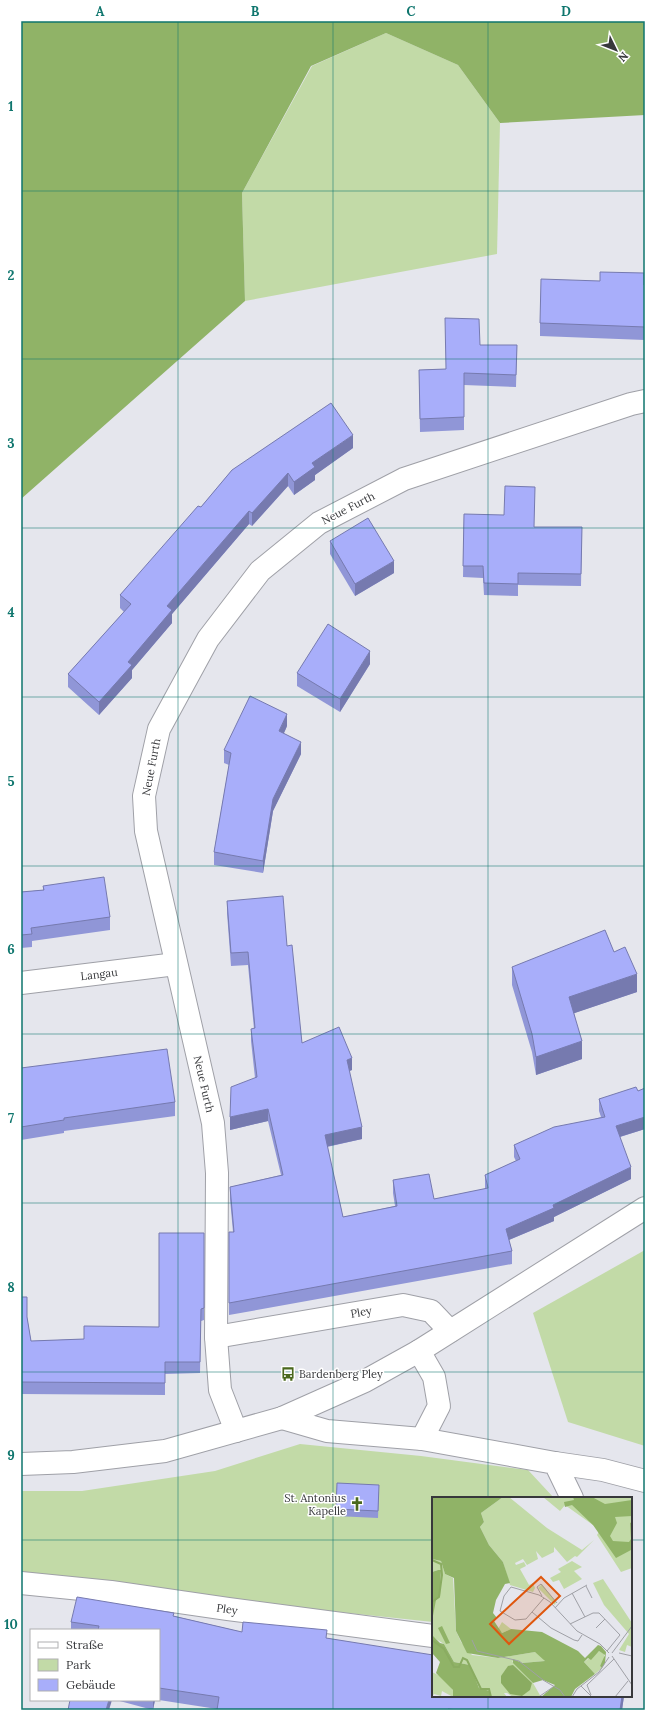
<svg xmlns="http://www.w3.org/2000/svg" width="666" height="1731" font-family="Lora,serif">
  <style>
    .green { fill: #c2daa7 }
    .forest { fill: #90b367 }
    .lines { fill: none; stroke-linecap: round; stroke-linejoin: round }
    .minor-casing { stroke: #9fa0a7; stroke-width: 24 }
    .minor { stroke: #fff; stroke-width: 22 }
    .wall { fill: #9096d7 }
    .shaded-wall { fill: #767aaf }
    .building { fill: #a8aefa; stroke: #767aaf }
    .grid { fill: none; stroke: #0f766e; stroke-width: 1; stroke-opacity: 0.55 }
    .labels { text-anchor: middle; stroke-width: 3; stroke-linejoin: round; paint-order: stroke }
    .street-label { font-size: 11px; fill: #37383b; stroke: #fff }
    .poi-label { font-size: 11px; fill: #37383b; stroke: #fff; text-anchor: start }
    .inset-river { fill: none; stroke: #8aac61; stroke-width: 2 }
    .inset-road { fill: none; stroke: #9fa0a6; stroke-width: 1 }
    .view { fill: #df570e; fill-opacity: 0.15; stroke: #df570e; stroke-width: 2 }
    .inset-edge { fill: none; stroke: #37383b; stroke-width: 2 }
    .neatline { fill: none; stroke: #0f766e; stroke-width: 1.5 }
    .grid-label { font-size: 13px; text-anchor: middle; font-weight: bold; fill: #0f766e }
  </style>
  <rect width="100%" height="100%" fill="#e5e6ed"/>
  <g class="green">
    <path d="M386 33 458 65 500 123 497 254 245 301 242 193 312 66Z"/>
    <path d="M645 1250V1446L568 1422 533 1313Z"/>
    <path d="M300 1444 421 1456 528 1470 554 1498H433V1622L227 1600 21 1572V1491H82L215 1471Z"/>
  </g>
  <path class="forest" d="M21 21H645V115L500 123 458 65 386 33 311 66 242 193 245 301 21 499Z"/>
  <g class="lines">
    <defs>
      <g id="minor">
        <path d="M21 983 176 964"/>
        <path d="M216 1337 403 1305 431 1311 450 1331"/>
        <path d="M419 1351 434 1377 439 1406 422 1439"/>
        <path d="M282 1418 327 1431 422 1439 555 1463 572 1498"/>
        <path d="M236 1431 220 1390 216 1337 217 1173 213 1123 146 831 144 796 159 729 208 639 260 571 319 523 404 479 631 404 645 401"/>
        <path d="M555 1463 603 1470 645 1481"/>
        <path d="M21 1464 73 1462 165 1451 282 1418 365 1381 419 1351 645 1208"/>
        <path d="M21 1583 111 1592 228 1609 433 1636"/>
      </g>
    </defs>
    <use href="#minor" class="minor-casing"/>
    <use href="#minor" class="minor"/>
  </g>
  <g class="wall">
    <path d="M644 285H645V340L540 336V323Z"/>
    <path d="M480 345H517L516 387 464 385V430L420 432 419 370 446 369Z"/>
    <path d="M353 448 315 475V480L294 495 288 486 252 526 249 524 172 614V623L132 670V678L99 715 68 687V674L124 612 120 608V595L201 507 232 470Z"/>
    <path d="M464 514 534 527H582L581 586 518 585V596L484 595 483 578 463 577Z"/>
    <path d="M330 541 394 573 355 596 330 554Z"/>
    <path d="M370 664 340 712 297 686V673Z"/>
    <path d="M287 726 284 733 301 754 273 811 263 873 214 865V852L229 765 224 763V750Z"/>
    <path d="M43 886 110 917V930L32 941V947L21 948V892L43 890Z"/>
    <path d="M227 901 287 946 302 1043 352 1070 349 1071 362 1139 327 1147 343 1217 395 1206 393 1193V1180L434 1199 485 1189V1175L516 1161 514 1157V1145L601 1117 599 1111V1099L638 1091 645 1088V1129L620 1137 631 1179 554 1217V1221L509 1240 512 1251V1264L229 1315V1232H233L230 1199V1187L281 1175 268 1121 230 1130 255 1078 251 1041V1029H254L248 965 231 966 227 913Z"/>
    <path d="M614 952 637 992 574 1013 582 1059 536 1075 532 1052 512 985V967Z"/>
    <path d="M21 1068 175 1102V1116L64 1131V1133L21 1140Z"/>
    <path d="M204 1233V1320L201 1321 200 1373 165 1374V1395L21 1394V1297L27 1317 31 1341 84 1339 159 1327Z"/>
    <path d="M337 1483 379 1492 378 1518 336 1516Z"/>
    <path d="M174 1616 242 1632 327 1638 624 1696 622 1710H217V1709L159 1700V1630H71V1622Z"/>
    <path d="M116 1700H155L153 1710Z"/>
  </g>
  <g class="shaded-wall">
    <path d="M353 435V448L315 475V480L294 495V482L312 463Z"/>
    <path d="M288 473V486L252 526V513Z"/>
    <path d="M249 511V524L172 614V623L132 670V678L99 715V702L167 606Z"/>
    <path d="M394 561V573L355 596V584Z"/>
    <path d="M370 651V664L340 712V699Z"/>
    <path d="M287 714V726L279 744V731Z"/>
    <path d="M301 742V754L273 811 263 873V861L273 799Z"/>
    <path d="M637 974V992L569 1015V997Z"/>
    <path d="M582 1041V1059L536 1075V1057Z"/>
    <path d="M352 1058V1070L347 1072V1060Z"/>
    <path d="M268 1109V1121L230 1130V1117Z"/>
    <path d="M645 1117V1129L616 1138V1126Z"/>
    <path d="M362 1127V1139L325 1147V1135Z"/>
    <path d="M631 1167V1179L554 1217V1221L506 1241V1229L553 1205Z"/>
    <path d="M622 1696H624L622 1710H620Z"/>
    <path d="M109 1700H112L109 1710H106Z"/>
    <path d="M153 1700H155L153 1710Z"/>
  </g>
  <g class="building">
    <path d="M600 272 644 273V285H645V327L540 323 541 279 600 281Z"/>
    <path d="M445 318 479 319 480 345H517L516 375 464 373V417L420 419 419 370 446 369Z"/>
    <path d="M331 403 353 435 312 463 315 467 294 482 288 473 252 513 249 511 167 606 172 610 128 662 132 665 99 702 68 674 131 604 120 595 198 506 201 507 232 470Z"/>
    <path d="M505 486 535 487 534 527H582L581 574 518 573V584L484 583 483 566H463L464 514 504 515Z"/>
    <path d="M368 518 394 561 355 584 330 541Z"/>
    <path d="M328 624 370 651 340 699 297 673Z"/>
    <path d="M250 696 287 714 279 731 301 742 273 799 263 861 214 852 231 753 224 750Z"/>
    <path d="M104 877 110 917 31 928 32 934 21 935V892L44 890 43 886Z"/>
    <path d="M283 896 287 946 292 945 302 1043 339 1027 352 1058 347 1060 362 1127 325 1135 343 1217 397 1206 393 1180 429 1174 434 1199 488 1188 485 1175 520 1159 514 1145 554 1127 605 1117 599 1099 636 1087 638 1091 645 1088V1117L616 1126 631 1167 553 1205 554 1208 506 1229 512 1251 229 1303V1232H234L230 1187 283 1175 268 1109 230 1117 231 1087 257 1077 251 1029 255 1028 248 952 231 953 227 901Z"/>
    <path d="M605 930 614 952 625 947 637 974 569 997 582 1041 536 1057 532 1034 512 967Z"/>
    <path d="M167 1049 175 1102 64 1118V1120L21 1127V1068Z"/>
    <path d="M159 1233H204V1308L201 1309 200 1362H165V1383L21 1382V1297H27V1317L31 1341 84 1339V1326L159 1327Z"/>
    <path d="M337 1483 379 1485 378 1511 336 1509Z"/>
    <path d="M77 1597 174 1613 173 1616 242 1632 243 1622 327 1630 326 1638 433 1655V1696H622L620 1710H458L448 1709V1710H217L219 1697 159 1688V1630H98L99 1626 71 1622Z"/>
    <path d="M70 1700H109L106 1710H68Z"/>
  </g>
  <path class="grid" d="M178 21V1710M333 21V1710M488 21V1498M21 191H645M21 359H645M21 528H645M21 697H645M21 866H645M21 1034H645M21 1203H645M21 1372H645M21 1540H433M631 1540H645M488 1696V1710"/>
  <defs>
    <symbol id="bus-bare" viewBox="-9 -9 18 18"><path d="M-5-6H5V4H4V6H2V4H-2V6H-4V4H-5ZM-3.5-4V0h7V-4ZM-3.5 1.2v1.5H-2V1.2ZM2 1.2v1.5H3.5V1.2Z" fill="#4a681d" stroke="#fff" stroke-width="2.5" paint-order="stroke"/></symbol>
    <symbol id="church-bare" viewBox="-9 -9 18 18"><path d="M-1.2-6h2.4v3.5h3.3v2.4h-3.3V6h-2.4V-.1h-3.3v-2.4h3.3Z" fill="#4a681d" stroke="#fff" stroke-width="2.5" paint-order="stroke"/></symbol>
  </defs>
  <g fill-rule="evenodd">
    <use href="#bus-bare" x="278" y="1364" width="20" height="20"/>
    <use href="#church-bare" x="347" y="1494" width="20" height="20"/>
  </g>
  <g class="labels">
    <g class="street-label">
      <text transform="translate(348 508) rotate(-27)" y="4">Neue Furth</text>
      <text transform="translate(151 767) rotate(-79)" y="4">Neue Furth</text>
      <text transform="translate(99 974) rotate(-7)" y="4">Langau</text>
      <text transform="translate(204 1084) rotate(77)" y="4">Neue Furth</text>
      <text transform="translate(361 1312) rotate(-10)" y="4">Pley</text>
      <text transform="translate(227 1609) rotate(8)" y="4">Pley</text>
    </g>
    <g class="poi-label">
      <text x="299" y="1378">Bardenberg Pley</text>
      <text x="346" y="1502" text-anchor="end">St. Antonius<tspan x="346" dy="13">Kapelle</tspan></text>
    </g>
  </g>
  <g transform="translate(432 1497)">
    <rect width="200" height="200" fill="#e5e6ed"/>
    <path d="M71 0H77L115 31 150 53 162 43 145 60 143 59 135 65 122 50V55L110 61 104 54 106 62 95 68 91 62 83 66 84 68 92 65 94 69 88 72 97 88 101 86 103 91 101 95 78 88 71 65 57 48 48 30 52 25 49 16ZM111 0H200V71L189 75 165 38 168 33 133 8 128 14ZM0 62 9 64 13 77 21 81 24 134 29 145 40 158 66 161 103 155 108 157 113 164 90 166 80 164 101 186 109 200H81L75 196H72L75 200H58L57 194 47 191 38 168 22 165 12 147 1 140 0 115 10 76 6 73 0 75ZM140 64 150 70 142 74 150 82 132 92 127 83 121 85 118 81 129 75 126 72ZM171 82 200 126V150L195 148 193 155 187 153 197 137 172 108 161 86ZM110 87 124 105 123 108 106 91ZM70 125 79 132 70 136 66 132ZM167 154 172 157V162L168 169 170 171 163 177 152 165ZM0 175 12 181 21 193V200L10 194 9 199 2 197 0 200Z" fill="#c2daa7"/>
    <path d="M0 0H71L49 16 52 25 48 30 57 48 71 65 78 86 73 87 64 103 61 116 65 121 62 124 70 136 79 132 110 135 146 154 153 161 166 148 169 149 174 155 173 166 170 171 168 169 173 158 167 154 159 163 156 161 152 165 163 177 143 192 139 200H109L123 188 111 183 101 186 81 166V162L90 166 113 164 103 155 66 161 35 156 24 134 22 81 13 77 9 64 0 62ZM141 0H160L173 7 200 3V19L183 20 185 26 178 39 181 44 197 45 199 42 198 26 200 25V51L199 53 184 61 161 28 140 8 133 10 132 5 142 3ZM6 73H9L8 99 4 103 0 124V75ZM10 129 18 146 14 147 6 131ZM0 138 8 146 12 147 22 165 38 168 47 191 58 194V200H21V193L4 176 8 165 0 156Z" fill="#90b367"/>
    <path d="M81 168 100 186 98 193 90 199 78 197 69 186V179L76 169Z" fill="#8aac61"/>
    <path class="inset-river" d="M0 63 9 67 10 78 7 100 0 105M0 143 12 152 22 170H27L31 161 35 163 49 192H57L59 200"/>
    <path class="inset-road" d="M154 89 160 101M140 96 153 120M110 99 105 90 109 87 125 106M112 101 94 122 83 123 68 114 72 99 79 90 107 98 112 101 118 105 145 134 168 147 177 156M123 111 132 101 155 88M100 115 119 131 142 143 146 144 150 138M138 127 161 116H167L188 138 175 154M164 131 173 122M40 143 45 154 87 164 111 183 128 193 133 200M180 156 200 129M187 156 200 159M180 159 200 188M149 189 160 200M159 198 155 188 182 162M108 199 121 190M140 200 145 192 167 175 177 160M183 200 196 184"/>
    <path class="view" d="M109 80 128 99 77 147 58 127Z"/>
    <rect width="200" height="200" class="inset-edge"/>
  </g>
  <rect width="666" height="1731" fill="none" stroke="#ffffff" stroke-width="44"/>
  <rect x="30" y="1629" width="130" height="72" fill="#ffffff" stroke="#afafb1"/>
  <rect x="38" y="1642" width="20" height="6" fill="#ffffff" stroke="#afafb1"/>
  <text x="66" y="1649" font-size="12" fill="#37383b">Straße</text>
  <rect x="38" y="1659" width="20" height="12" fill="#c2daa7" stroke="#afafb1"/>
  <text x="66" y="1669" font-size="12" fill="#37383b">Park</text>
  <rect x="38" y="1679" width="20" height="12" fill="#a8aefa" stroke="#afafb1"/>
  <text x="66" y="1689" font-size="12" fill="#37383b">Gebäude</text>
  <g transform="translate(616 50) rotate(133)" stroke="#ffffff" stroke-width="3" paint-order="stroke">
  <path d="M0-3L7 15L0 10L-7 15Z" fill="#37383b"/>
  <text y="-6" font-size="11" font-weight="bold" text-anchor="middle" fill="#37383b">N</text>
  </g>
  <rect x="22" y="22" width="622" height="1687" class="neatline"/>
  <g class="grid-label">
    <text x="100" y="16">A</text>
    <text x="255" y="16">B</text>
    <text x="411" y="16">C</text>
    <text x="566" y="16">D</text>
    <text x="11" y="111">1</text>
    <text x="11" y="280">2</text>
    <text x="11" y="448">3</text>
    <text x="11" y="617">4</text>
    <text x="11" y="786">5</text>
    <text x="11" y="954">6</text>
    <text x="11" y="1123">7</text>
    <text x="11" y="1292">8</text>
    <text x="11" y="1460">9</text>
    <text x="11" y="1629">10</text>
  </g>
</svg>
